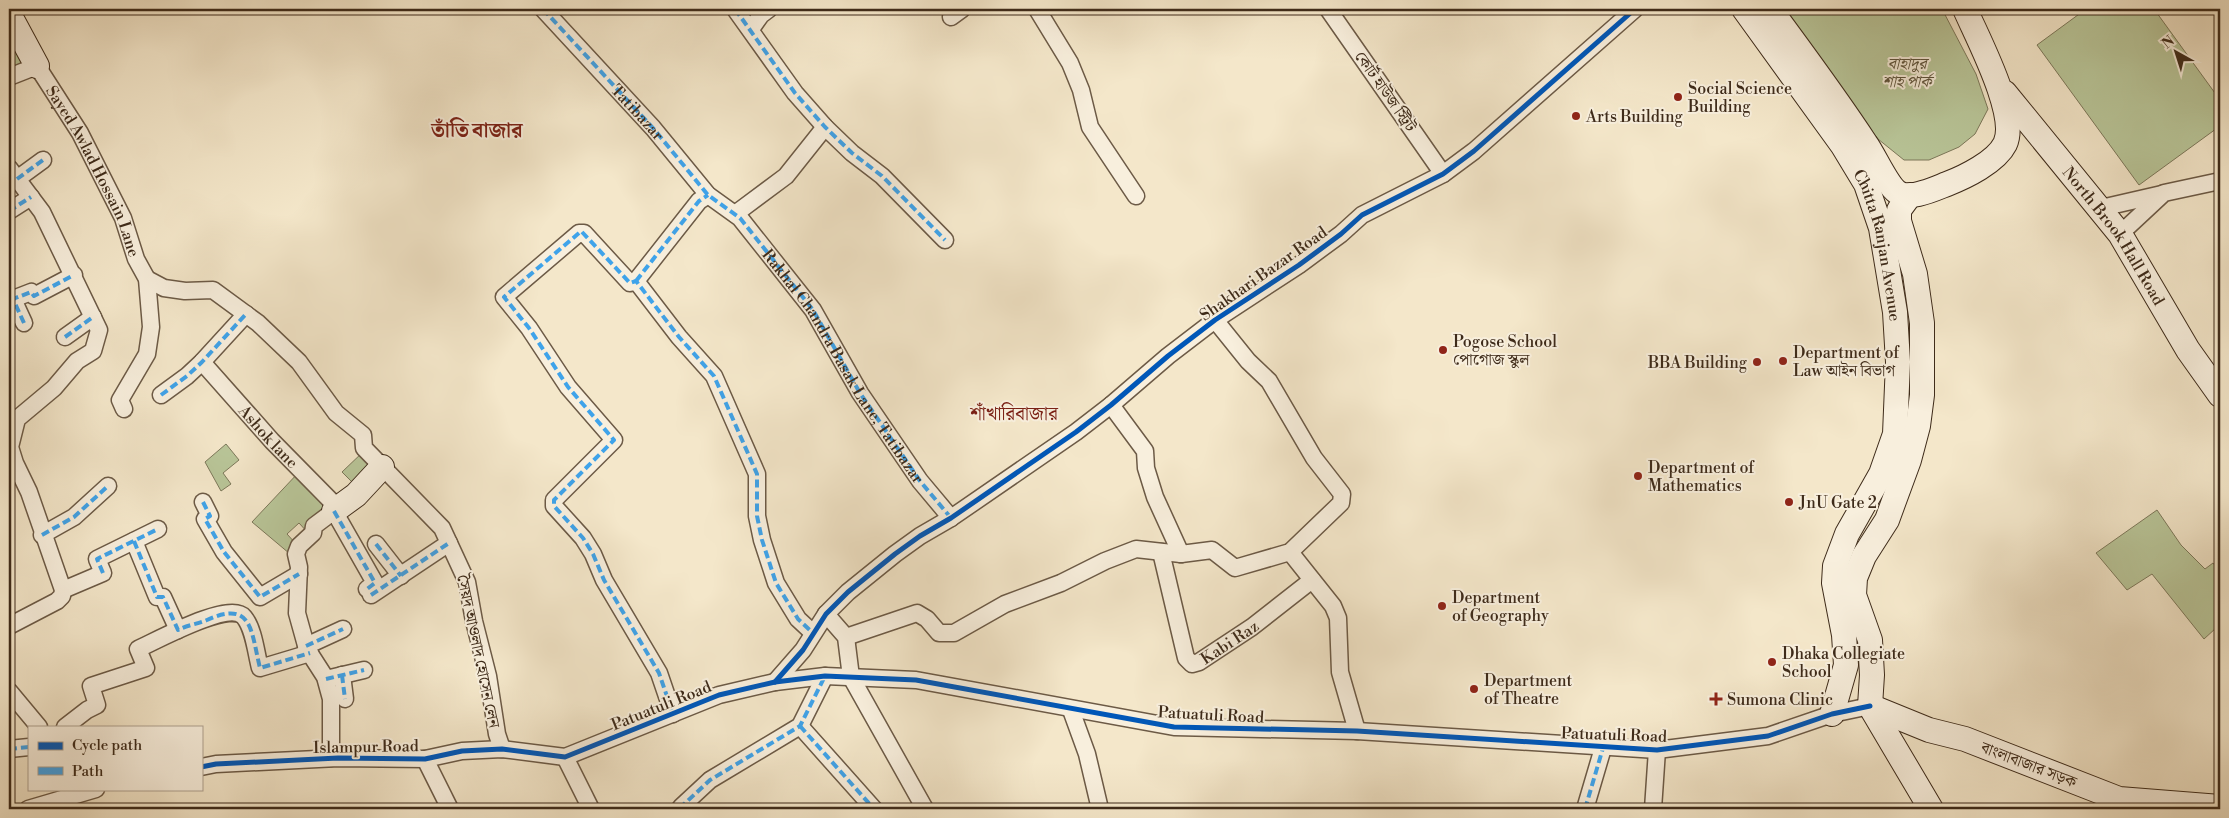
<svg xmlns="http://www.w3.org/2000/svg" width="2229" height="818" font-family="'Libre Bodoni','Noto Serif Bengali',serif">
  <style>
    .green { fill: #b9c699; stroke: #7c785a }
    .lines { fill: none; stroke-linecap: round; stroke-linejoin: round }
    .street-casing { stroke: #6c5a46; stroke-width: 19 }
    .secondary-casing { stroke: #3e2b1a; stroke-width: 26 }
    .street { stroke: #f8efdd; stroke-width: 16 }
    .secondary { stroke: #f8efdd; stroke-width: 24 }
    .quiet { stroke: #3fa3ea; stroke-width: 4; stroke-dasharray: 8 4; stroke-linecap: butt }
    .cycleway-casing { stroke: #f8efdd; stroke-width: 8 }
    .cycleway { stroke: #0057b8; stroke-width: 5 }
    .poi-dot { fill: #8f2418; stroke: #f8efdd; stroke-width: 2 }
    .labels { text-anchor: middle; stroke-width: 4; stroke-linejoin: round; paint-order: stroke }
    .park-label { font-size: 16px; font-style: italic; fill: #5d523a; stroke: #f8efdd }
    .poi-label { font-size: 16px; fill: #3e2b1a; stroke: #f8efdd; text-anchor: start }
    .street-label { font-size: 16px; fill: #3e2b1a; stroke: #f8efdd }
    .quarter-label { font-size: 19px; fill: #7a1f14; stroke: #f8efdd }
    .district-label { font-size: 21px; font-weight: bold; fill: #7a1f14; stroke: #f8efdd }
  </style>
  <rect width="100%" height="100%" fill="#f4e7ca"/>
  <filter id="stains"><feTurbulence type="fractalNoise" baseFrequency=".004" numOctaves="4"/><feColorMatrix values="0 0 0 0 .2 0 0 0 0 .09 0 0 0 0 .02 0 0 0 .5 -.17"/></filter>
  <radialGradient id="worn" r=".72"><stop offset=".6" stop-color="#630" stop-opacity="0"/><stop offset="1" stop-color="#630" stop-opacity=".3"/></radialGradient>
  <g class="green">
    <path d="M1786 9H1942L1976 74 1988 109 1975 134 1959 147 1929 160H1904L1878 139 1796 30Z"/>
    <path d="M2086 9H2154L2220 100V126L2139 185 2037 45Z"/>
    <path d="M9 32 28 62 9 71Z"/>
    <path d="M226 444 239 460 223 473 231 484 221 491 205 462Z"/>
    <path d="M364 451 378 465 357 487 342 472Z"/>
    <path d="M299 472 335 508 309 534 299 523 287 534 297 545 296 559 252 522Z"/>
    <path d="M2157 510 2181 545 2205 569 2213 563 2220 572V633L2216 628 2204 639 2152 574 2127 590 2096 553Z"/>
  </g>
  <g class="lines">
    <defs>
      <g id="street">
        <path id="s1" d="M543 9 653 128 708 195 740 218 813 310 860 393 920 481 951 518"/>
        <path d="M735 9 795 93 825 127 852 153 882 176 945 240"/>
        <path d="M1037 9 1070 63 1081 90 1090 127 1136 196"/>
        <path d="M1328 9 1443 174"/>
        <path d="M951 17 962 9"/>
        <path d="M751 29 761 15 769 9"/>
        <path id="s2" d="M9 77 37 66 80 133 123 218 136 259 147 279 151 327 147 354 120 400 124 409"/>
        <path d="M9 168 42 212 99 330 93 351 77 361 54 388 17 419 10 447 15 463 29 492 63 590 62 596 57 601 9 626"/>
        <path d="M17 179 43 160"/>
        <path d="M2101 208 2162 194"/>
        <path d="M9 211 31 197"/>
        <path d="M735 214 786 176 825 127"/>
        <path d="M2120 234 2164 193 2220 181"/>
        <path d="M147 279 164 288 185 291 213 290 258 323 299 362 336 413 363 435 364 448 442 528 467 582 474 621 488 676 497 734 502 749"/>
        <path d="M636 281 699 201 708 195"/>
        <path d="M24 323 13 299 31 292 34 296 74 275"/>
        <path d="M65 337 93 317"/>
        <path id="s3" d="M202 362 272 441 338 508"/>
        <path d="M161 395 187 376 202 362 246 314"/>
        <path d="M1111 405 1145 451 1146 468 1155 497 1181 554"/>
        <path d="M203 502 210 516 205 519 224 552 260 597 299 574"/>
        <path d="M42 535 74 517 108 486"/>
        <path d="M134 541 157 597H163L178 630"/>
        <path d="M376 544 401 576"/>
        <path id="s4" d="M1161 552 1186 658 1192 664 1199 662 1252 627 1312 580"/>
        <path d="M1290 552 1333 606 1338 618 1340 672 1357 731"/>
        <path d="M63 590 103 573 97 559 158 529"/>
        <path d="M371 595 449 543"/>
        <path d="M826 614 846 637 851 677 925 809"/>
        <path d="M846 637 917 613 927 619 939 633H954L1005 604 1061 583 1105 561 1136 549 1181 554 1212 550 1235 568 1290 552 1341 503 1342 494 1314 458 1269 381 1248 361 1215 320"/>
        <path d="M306 646 343 629"/>
        <path d="M342 675 345 699"/>
        <path d="M326 679 364 670"/>
        <path d="M775 682 803 650 826 614 848 592 895 554 920 536 951 518 1076 432 1111 405 1168 356 1215 320 1299 265 1341 234 1362 215 1443 174 1474 151 1635 9"/>
        <path d="M9 691 39 727"/>
        <path d="M1071 710 1087 754 1100 809"/>
        <path d="M673 714 659 673 604 580 593 554 583 538 554 506V500L614 440 568 387 529 328 504 297 579 233H584L630 283 636 281 679 337 714 376 757 474V516L762 540 776 583 798 619 813 633"/>
        <path d="M800 726 874 809"/>
        <path d="M65 727 87 710 97 705 91 686 146 668 138 649C156 641 230 600 244 617 254 629 256 653 260 668L310 653"/>
        <path d="M9 749 29 747"/>
        <path d="M565 757 591 809"/>
        <path d="M331 758V699L325 677 307 649 297 613 299 567 296 554 299 546 313 533 314 526 334 511 375 583 367 589"/>
        <path d="M425 759 450 809"/>
        <path d="M201 767 216 764 338 758 425 759 462 751 502 749 565 757 719 695 775 682 825 676 916 680 1174 727 1357 731 1657 750 1768 736 1832 714 1870 706"/>
        <path d="M28 809 96 789"/>
        <path d="M682 809 681 807 710 780 800 726 825 676"/>
        <path d="M1585 809 1603 748"/>
        <path d="M1653 809 1657 750"/>
      </g>
      <g id="secondary">
        <path id="s5" d="M1744 9 1843 146 1866 184 1881 228 1895 312 1898 362 1895 434 1881 474 1847 534 1835 566 1834 583 1844 635 1846 665 1832 714"/>
        <path d="M1770 9C1803 54 1836 98 1866 144 1874 155 1887 185 1897 192 1909 201 1934 189 1947 184 1965 177 1996 162 2005 144 2019 115 1977 37 1965 9"/>
        <path d="M9 14 37 66"/>
        <path id="s6" d="M2005 93 2120 234 2188 350 2220 395"/>
        <path d="M1910 195 1899 210V221L1915 274 1922 323V395L1918 426 1909 460 1887 520 1864 556 1855 578 1854 595 1870 640 1872 675 1870 706 1931 809"/>
        <path d="M334 511 356 495 382 467"/>
        <path d="M1870 706 1929 730 1965 739 2119 799 2220 807"/>
      </g>
    </defs>
    <use href="#street" class="street-casing"/>
    <use href="#secondary" class="secondary-casing"/>
    <use href="#street" class="street"/>
    <use href="#secondary" class="secondary"/>
    <g class="quiet">
      <path d="M543 9 653 128 708 195 740 218 813 310 860 393 920 481 951 518"/>
      <path d="M735 9 795 93 825 127 852 153 882 176 945 240"/>
      <path d="M17 179 43 160"/>
      <path d="M9 211 31 197"/>
      <path d="M582 232 630 283 636 281 679 337 714 376 757 474V516L762 540 776 583 798 619 813 633"/>
      <path d="M579 233 504 297 529 328 568 387 614 440 554 500V506L583 538 593 554 604 580 659 673 673 714"/>
      <path d="M636 281 699 201 708 195"/>
      <path d="M24 323 13 299 31 292 34 296 74 275"/>
      <path d="M65 337 93 317"/>
      <path d="M161 395 187 376 202 362 246 314"/>
      <path d="M9 431 13 432"/>
      <path d="M9 447H10"/>
      <path d="M203 502 210 516 205 519 224 552 260 597 299 574"/>
      <path d="M334 511 375 583 367 589"/>
      <path d="M42 535 74 517 108 486"/>
      <path d="M134 541 157 597H163L178 630C187 625 198 624 207 620 253 599 251 632 260 668L310 653"/>
      <path d="M376 544 401 576"/>
      <path d="M103 573 97 559 158 529"/>
      <path d="M371 595 449 543"/>
      <path d="M306 646 343 629"/>
      <path d="M342 675 345 699"/>
      <path d="M326 679 364 670"/>
      <path d="M800 726 874 809"/>
      <path d="M9 749 29 747"/>
      <path d="M682 809 681 807 710 780 800 726 825 676"/>
      <path d="M1585 809 1603 748"/>
    </g>
    <defs>
      <g id="cycleway">
        <path d="M775 682 803 650 826 614 848 592 895 554 920 536 951 518 1076 432 1111 405 1168 356 1215 320 1299 265 1341 234 1362 215 1443 174 1474 151 1635 9"/>
        <path d="M201 767 216 764 338 758 425 759 462 751 502 749 565 757 719 695 775 682 825 676 916 680 1174 727 1357 731 1657 750 1768 736 1832 714 1870 706"/>
      </g>
    </defs>
    <use href="#cycleway" class="cycleway-casing"/>
    <use href="#cycleway" class="cycleway"/>
  </g>
  <g class="poi-dot">
    <circle cx="1678" cy="97" r="5"/>
    <circle cx="1576" cy="116" r="5"/>
    <circle cx="1443" cy="350" r="5"/>
    <circle cx="1783" cy="361" r="5"/>
    <circle cx="1757" cy="362" r="5"/>
    <circle cx="1638" cy="476" r="5"/>
    <circle cx="1789" cy="502" r="5"/>
    <circle cx="1442" cy="606" r="5"/>
    <circle cx="1772" cy="662" r="5"/>
    <circle cx="1474" cy="689" r="5"/>
    <path d="M1713.5 691.5h5v5h5v5h-5v5h-5v-5h-5v-5h5z"/>
  </g>
  <g class="labels">
    <g class="park-label">
      <text x="1907" y="69">বাহাদুর<tspan x="1907" dy="18">শাহ পার্ক</tspan></text>
    </g>
    <g class="poi-label">
      <text x="1688" y="94">Social Science<tspan x="1688" dy="18">Building</tspan></text>
      <text x="1586" y="122">Arts Building</text>
      <text x="1453" y="347">Pogose School<tspan x="1453" dy="18">পোগোজ স্কুল</tspan></text>
      <text x="1793" y="358">Department of<tspan x="1793" dy="18">Law আইন বিভাগ</tspan></text>
      <text x="1747" y="368" text-anchor="end">BBA Building</text>
      <text x="1648" y="473">Department of<tspan x="1648" dy="18">Mathematics</tspan></text>
      <text x="1799" y="508">JnU Gate 2</text>
      <text x="1452" y="603">Department<tspan x="1452" dy="18">of Geography</tspan></text>
      <text x="1782" y="659">Dhaka Collegiate<tspan x="1782" dy="18">School</tspan></text>
      <text x="1484" y="686">Department<tspan x="1484" dy="18">of Theatre</tspan></text>
      <text x="1727" y="705">Sumona Clinic</text>
    </g>
    <g class="street-label">
      <text transform="translate(1386 91) rotate(55)" y="6">কোর্ট হাউজ স্ট্রিট</text>
      <text dy="6" stroke="none"><textPath href="#s1" startOffset="140">Tatibazar</textPath></text>
      <text dy="6" stroke="none"><textPath href="#s2" startOffset="150">Sayed Awlad Hossain Lane</textPath></text>
      <text dy="6" stroke="none"><textPath href="#s6" startOffset="180">North Brook Hall Road</textPath></text>
      <text dy="6" stroke="none"><textPath href="#s5" startOffset="276">Chitta Ranjan Avenue</textPath></text>
      <text transform="translate(1263 273) rotate(-35)" y="6">Shakhari Bazar Road</text>
      <text dy="6" stroke="none"><textPath href="#s1" startOffset="469">Rakhal Chandra Basak Lane, Tatibazar</textPath></text>
      <text dy="6" stroke="none"><textPath href="#s3" startOffset="100">Ashok lane</textPath></text>
      <text dy="6" stroke="none"><textPath href="#s4" startOffset="161">Kabi Raz</textPath></text>
      <text transform="translate(479 651) rotate(78)" y="6">সৈয়দ আওলাদ হোসেন লেন</text>
      <text transform="translate(661 705) rotate(-22)" y="6">Patuatuli Road</text>
      <text transform="translate(1211 714) rotate(3)" y="6">Patuatuli Road</text>
      <text transform="translate(1614 734) rotate(2)" y="6">Patuatuli Road</text>
      <text transform="translate(366 746) rotate(-1)" y="6">Islampur Road</text>
      <text transform="translate(2029 764) rotate(21)" y="6">বাংলাবাজার সড়ক</text>
    </g>
    <g class="quarter-label">
      <text x="1014" y="420">শাঁখারিবাজার</text>
    </g>
    <g class="district-label">
      <text x="477" y="137">তাঁতি বাজার</text>
    </g>
  </g>
  <rect width="2229" height="818" fill="none" stroke="#f4e7ca" stroke-width="30"/>
  <rect x="10" y="10" width="2209" height="798" fill="none" stroke="#3e2b1a" stroke-width="2.5"/>
  <rect x="15" y="15" width="2199" height="788" fill="none" stroke="#3e2b1a"/>
  <rect x="28" y="726" width="175" height="65" fill="#f8efdd" stroke="#aea18f"/>
  <rect x="38" y="742" width="25" height="8" fill="#0057b8" stroke="#aea18f"/>
  <text x="72" y="750" font-size="15" fill="#3e2b1a">Cycle path</text>
  <rect x="38" y="767" width="25" height="8" fill="#3fa3ea" stroke="#aea18f"/>
  <text x="72" y="776" font-size="15" fill="#3e2b1a">Path</text>
  <g transform="translate(2176 52) rotate(321)" stroke="#f8efdd" stroke-width="4" paint-order="stroke">
  <path d="M0-4L9 19L0 12L-9 19Z" fill="#3e2b1a"/>
  <text y="-8" font-size="14" font-weight="bold" text-anchor="middle" fill="#3e2b1a">N</text>
  </g>
  <rect width="100%" height="100%" filter="url(#stains)"/>
  <rect width="100%" height="100%" fill="url(#worn)"/>
</svg>
